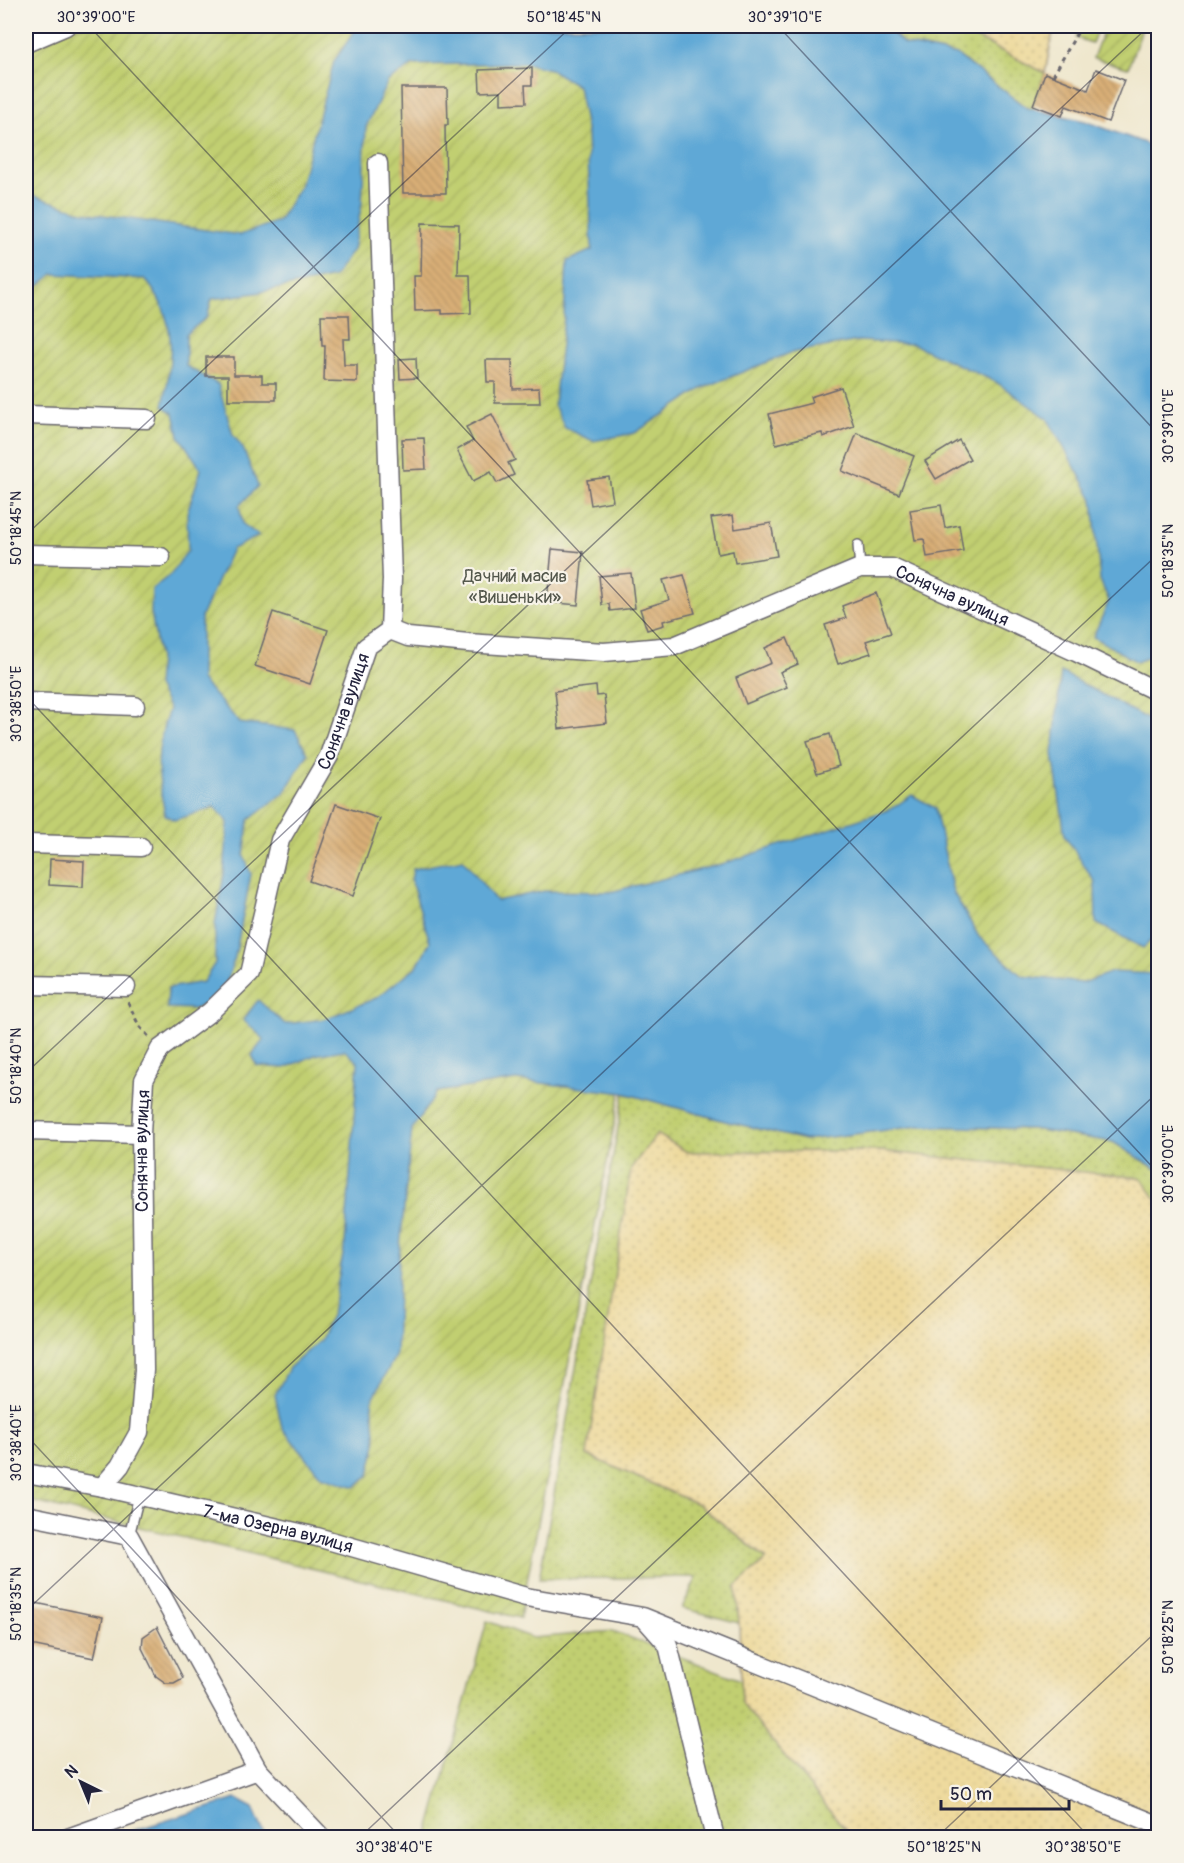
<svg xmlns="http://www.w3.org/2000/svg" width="1184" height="1863" font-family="Pangolin,sans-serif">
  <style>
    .grass { fill: url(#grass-dots); stroke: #727856; stroke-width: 1.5 }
    .sand { fill: url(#sand-dots); stroke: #887e6c; stroke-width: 1.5 }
    .garden { fill: url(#garden-furrows); stroke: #727856; stroke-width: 1.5 }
    .water { fill: #5ea8d6; stroke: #406588; stroke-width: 1.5 }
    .building { fill: url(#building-back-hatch) }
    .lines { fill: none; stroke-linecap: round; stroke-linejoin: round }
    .lane-casing { stroke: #6a676e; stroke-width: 12 }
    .street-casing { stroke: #6a676e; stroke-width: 21 }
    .path { stroke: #6a676e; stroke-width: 3; stroke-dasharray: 4.5 4.5; stroke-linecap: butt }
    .lane { stroke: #fff; stroke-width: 9 }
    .street { stroke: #fff; stroke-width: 18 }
    .ticks { fill: none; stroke: #22223b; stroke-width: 1.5; stroke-opacity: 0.45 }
    .labels { text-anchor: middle; stroke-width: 4.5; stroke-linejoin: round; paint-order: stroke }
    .park-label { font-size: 18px; fill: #52564b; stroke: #f7f3e8 }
    .street-label { font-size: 18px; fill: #22223b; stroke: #f7f3e8 }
    .neatline { fill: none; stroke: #22223b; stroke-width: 2 }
    .ticks-label { font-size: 15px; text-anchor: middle; fill: #22223b }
  </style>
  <defs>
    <pattern id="grass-dots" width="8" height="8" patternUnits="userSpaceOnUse" patternTransform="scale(1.5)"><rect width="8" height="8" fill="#c1cf71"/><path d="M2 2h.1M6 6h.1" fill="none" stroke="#a6b163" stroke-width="1.8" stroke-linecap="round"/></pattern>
    <pattern id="sand-dots" width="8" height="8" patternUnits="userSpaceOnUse" patternTransform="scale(1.5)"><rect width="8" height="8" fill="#eeda9e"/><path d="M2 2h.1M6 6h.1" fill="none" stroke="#ccbb89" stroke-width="1.8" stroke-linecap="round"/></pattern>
    <pattern id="garden-furrows" width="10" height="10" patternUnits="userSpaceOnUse" patternTransform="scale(1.5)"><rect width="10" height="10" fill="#c1cf71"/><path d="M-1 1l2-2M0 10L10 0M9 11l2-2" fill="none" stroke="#a6b163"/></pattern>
    <pattern id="building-back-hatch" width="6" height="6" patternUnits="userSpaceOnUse" patternTransform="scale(1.5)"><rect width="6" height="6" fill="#d8ae76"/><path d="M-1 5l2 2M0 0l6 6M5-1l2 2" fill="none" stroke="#b99567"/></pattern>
  </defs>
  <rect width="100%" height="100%" fill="#f7f3e8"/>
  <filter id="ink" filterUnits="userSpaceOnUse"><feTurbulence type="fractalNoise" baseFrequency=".0167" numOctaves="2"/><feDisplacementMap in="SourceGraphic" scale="12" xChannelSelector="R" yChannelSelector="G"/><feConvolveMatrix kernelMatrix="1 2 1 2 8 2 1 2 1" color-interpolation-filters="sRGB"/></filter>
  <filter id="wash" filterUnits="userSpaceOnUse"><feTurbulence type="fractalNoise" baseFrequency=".008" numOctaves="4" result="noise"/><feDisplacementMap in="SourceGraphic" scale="24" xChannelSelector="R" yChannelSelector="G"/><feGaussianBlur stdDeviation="1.35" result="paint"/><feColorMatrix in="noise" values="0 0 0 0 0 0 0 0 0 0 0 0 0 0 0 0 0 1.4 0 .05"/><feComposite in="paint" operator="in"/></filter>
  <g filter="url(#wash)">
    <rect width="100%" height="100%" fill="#efe7cd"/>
    <g class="grass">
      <path d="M886 26H953L1045 73 1033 105 1034 109 1027 108 957 55 904 44Z"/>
      <path d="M1081 26H1099L1092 43 1076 38Z"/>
      <path d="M624 1093 725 1121 805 1140 920 1126 1032 1129 1113 1142 1158 1170V1202L1140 1178 879 1151 687 1152 587 1455 698 1504 767 1560 736 1586 739 1623 682 1608 697 1577 539 1579Z"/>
      <path d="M487 1621 533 1638 613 1631 741 1680 742 1704 852 1837 427 1838Z"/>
    </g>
    <g class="sand">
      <path d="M953 26H1054L1045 73Z"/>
      <path d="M657 1134 687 1152 879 1151 1141 1178 1158 1202V1837H852L742 1704 739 1623 736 1586 767 1559 698 1504 587 1455 631 1168Z"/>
    </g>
    <g class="garden">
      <path d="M26 26H781L1158 388V1144L626 1063 520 1618 26 1500Z"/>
      <path d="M1105 26H1143L1128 68 1093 58Z"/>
    </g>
    <g class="water">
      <path d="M358 26H885L904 44 957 55 1027 108 1085 121 1158 148V639L1149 657 1137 662 1093 637 1109 601 1100 580 1093 499 1047 418 996 382 913 344 858 341 790 353 703 388 635 433 593 441 565 428 554 405 564 318 567 261 592 250 587 134 578 86 550 69 525 63 413 65 388 81 366 127 362 203 353 250 334 277 256 293 212 299 207 317 186 334V366L218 384 233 435 243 448 258 486 239 506 243 524 259 536 232 549 201 617V680L240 723 295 730 308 754 284 793 249 820 244 856 251 874 235 957 222 996 195 1009 167 1008 168 988 203 982 215 963V924L224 874 228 822 215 807 175 820 165 815C157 772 154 751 169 709L157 686 159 657 151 612 152 589 171 574 188 550 187 513 201 469 179 436 174 413 163 406C173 359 178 318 145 279L53 274 26 296V193L83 212 240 235 279 221 300 186 334 61Z"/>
      <path d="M1061 672 1158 725V934L1143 948 1096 923 1095 882 1065 836 1053 754Z"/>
      <path d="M912 795 935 808 953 892 979 937 1022 976 1083 983 1112 972 1158 974V1170L1113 1142 1032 1129 920 1126 805 1140 725 1121 624 1093 516 1080 437 1092 412 1129 399 1257 396 1354 372 1401 376 1444 369 1475 355 1487 321 1476 282 1428 275 1395 289 1368 320 1340 332 1313 345 1244 358 1062 344 1050 315 1055 285 1068 257 1066 252 1055 264 1039 243 1020 258 1000 285 1024 325 1019 376 998 417 966 430 942 411 881 413 869 463 859 496 901 544 891 610 892 722 864 891 809Z"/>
      <path d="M236 1799 253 1808 266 1837H113Z"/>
    </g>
    <g id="blocks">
      <g class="building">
        <path d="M532 68V85H525L526 103 501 104V91L480 92 479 70Z"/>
        <path d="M1096 69 1124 80 1108 122 1066 106 1062 116 1033 105 1045 73 1088 90Z"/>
        <path d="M401 88H447L448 125H445L446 193H403Z"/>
        <path d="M422 223 459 224 458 275H470L471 313 442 314V310L415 311 414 276H421Z"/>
        <path d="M321 315H349L350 339H343L344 365H357V382L324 381 325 346H322Z"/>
        <path d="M206 357H234V375H262V383H276V400H228V376H206Z"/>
        <path d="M416 358 417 378 400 379 399 359Z"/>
        <path d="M486 360H512L513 389 539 388 540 403H495V382H487Z"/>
        <path d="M841 387 854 426 823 437 822 433 776 444 769 414 812 403 810 397Z"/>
        <path d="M492 414 515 460 508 463 514 475 497 483 491 472 473 481 457 450 473 441 466 427Z"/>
        <path d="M857 433 914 456 899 494 842 471Z"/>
        <path d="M424 438 426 469 403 470 402 439Z"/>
        <path d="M959 440 970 459 936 479 925 461Z"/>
        <path d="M609 477 613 501 591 505 587 480Z"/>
        <path d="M941 505 945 528 959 525 963 551 927 557 924 539 915 540 910 510Z"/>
        <path d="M733 515 735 529 771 523 777 556 735 563 733 551 718 554 711 518Z"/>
        <path d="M552 549 583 552 578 605 547 602Z"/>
        <path d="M631 573 635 608 610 611 609 604 602 605 599 576Z"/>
        <path d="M684 575 695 613 663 621 664 625 647 630 640 609 669 600 663 580Z"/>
        <path d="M876 593 891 633 866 641 871 653 838 664 825 625 846 618 842 606Z"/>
        <path d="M273 612 328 630 310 684 255 666Z"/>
        <path d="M787 638 798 664 780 672 787 687 746 704 736 678 771 663 765 648Z"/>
        <path d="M596 686 597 696 604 695 607 723 559 729 555 691Z"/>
        <path d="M830 734 839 766 817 773 807 741Z"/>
        <path d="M336 804 380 819 353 896 309 881Z"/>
        <path d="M50 859 84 861 83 887 49 885Z"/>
        <path d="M31 1602 103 1617 94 1658 26 1644V1628Z"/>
        <path d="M157 1627 183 1678 174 1683H166L156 1676 142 1648 143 1637Z"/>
      </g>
    </g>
  </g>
  <g filter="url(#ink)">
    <use href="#blocks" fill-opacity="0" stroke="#6a676e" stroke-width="1.5"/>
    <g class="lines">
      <defs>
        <g id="lane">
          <path d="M858 545 860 568"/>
          <path d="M129 1536 139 1496"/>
        </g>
        <g id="street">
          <path d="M26 43 66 26"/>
          <path d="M378 163 392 579 390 630"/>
          <path d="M26 415 147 419"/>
          <path d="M26 554 161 557"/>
          <path id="s1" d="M390 630 408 637 468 643 604 652 674 646 860 568H892L1076 652 1158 692"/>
          <path d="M26 702 135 706"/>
          <path d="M26 844 141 847"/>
          <path d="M26 985 126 987"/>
          <path d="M26 1131 141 1134"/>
          <path id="s2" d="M26 1473 102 1487 317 1537 526 1597 643 1617 1158 1825"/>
          <path id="s3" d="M102 1487 120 1466 139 1432 144 1370 141 1134 144 1080 160 1049 210 1012 249 974 280 840 329 756 366 647 390 630"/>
          <path d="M26 1515 129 1536 258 1770 322 1838"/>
          <path d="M646 1620 668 1645 715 1838"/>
          <path d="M68 1838 258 1770"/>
        </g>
      </defs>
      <use href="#lane" class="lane-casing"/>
      <use href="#street" class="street-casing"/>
      <g class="path">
        <path d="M1053 76 1081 26"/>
        <path d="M128 1002 139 1026 149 1037"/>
      </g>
      <use href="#lane" class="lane"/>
      <use href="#street" class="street"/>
    </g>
  </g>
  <path class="ticks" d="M89 26 1158 1173M778 26 1158 434M26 535 572 26M26 696 1090 1838M26 1073 1149 26M26 1435 401 1838M26 1611 1158 554M359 1838 1158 1092M936 1838 1158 1630"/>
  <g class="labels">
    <g class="park-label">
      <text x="515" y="582">Дачний масив<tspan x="515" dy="21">«Вишеньки»</tspan></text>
    </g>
    <g class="street-label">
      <text dy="6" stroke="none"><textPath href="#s1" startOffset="586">Сонячна вулиця</textPath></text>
      <text dy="6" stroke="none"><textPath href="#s3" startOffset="852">Сонячна вулиця</textPath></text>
      <text dy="6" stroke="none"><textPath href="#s3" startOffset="348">Сонячна вулиця</textPath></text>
      <text dy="6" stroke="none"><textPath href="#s2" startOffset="258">7-ма Озерна вулиця</textPath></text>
    </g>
  </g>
  <rect width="1184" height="1863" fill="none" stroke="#f7f3e8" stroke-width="66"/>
  <g transform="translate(81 1782) rotate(317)" stroke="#f7f3e8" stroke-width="4.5" paint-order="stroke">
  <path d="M0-4.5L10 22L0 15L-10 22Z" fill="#22223b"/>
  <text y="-9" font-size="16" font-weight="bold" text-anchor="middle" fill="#22223b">N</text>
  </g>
  <path d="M941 1800v9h128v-9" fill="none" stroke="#22223b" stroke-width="3"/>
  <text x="950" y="1800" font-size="18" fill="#22223b" stroke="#f7f3e8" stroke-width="4.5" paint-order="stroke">50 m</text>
  <rect x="33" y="33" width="1118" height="1797" class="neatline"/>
  <g class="ticks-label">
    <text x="96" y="22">30°39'00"E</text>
    <text x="564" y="22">50°18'45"N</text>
    <text x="785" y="22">30°39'10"E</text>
    <text transform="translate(1168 426) rotate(-90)" y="5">30°39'10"E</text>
    <text transform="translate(16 528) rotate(-90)" y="5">50°18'45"N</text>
    <text transform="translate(1168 561) rotate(-90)" y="5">50°18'35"N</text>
    <text transform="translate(16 704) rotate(-90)" y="5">30°38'50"E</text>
    <text transform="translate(16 1066) rotate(-90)" y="5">50°18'40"N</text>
    <text transform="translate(1168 1164) rotate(-90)" y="5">30°39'00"E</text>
    <text transform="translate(16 1443) rotate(-90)" y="5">30°38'40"E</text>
    <text transform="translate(16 1604) rotate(-90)" y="5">50°18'35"N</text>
    <text transform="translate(1168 1637) rotate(-90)" y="5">50°18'25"N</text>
    <text x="394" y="1852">30°38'40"E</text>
    <text x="944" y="1852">50°18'25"N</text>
    <text x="1083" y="1852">30°38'50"E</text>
  </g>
</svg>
